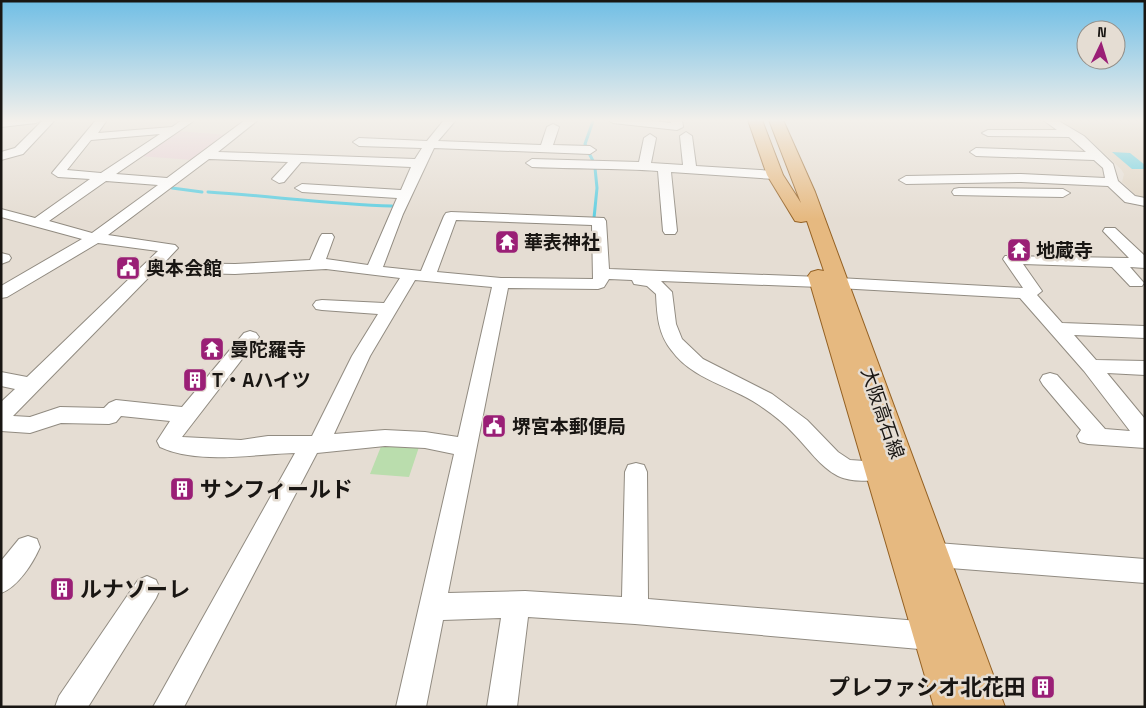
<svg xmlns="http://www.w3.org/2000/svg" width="1146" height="708" font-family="'Space Grotesk','Noto Sans JP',sans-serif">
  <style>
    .built { fill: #e0d4c3 }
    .medical { fill: #e7cdd3 }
    .green { fill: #baddad }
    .water { fill: #5dcee1 }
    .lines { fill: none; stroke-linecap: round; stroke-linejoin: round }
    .stream { stroke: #5dcee1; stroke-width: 3 }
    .minor-casing { stroke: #918b81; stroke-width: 2 }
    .major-casing { stroke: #946123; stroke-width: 2 }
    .minor { fill: #fff; fill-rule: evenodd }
    .major { fill: #e6b980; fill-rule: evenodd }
    .labels { text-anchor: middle; stroke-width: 5; stroke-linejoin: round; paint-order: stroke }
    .poi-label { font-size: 19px; font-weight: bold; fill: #191613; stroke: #e5ddd3; text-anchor: start }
    .street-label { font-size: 19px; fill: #191613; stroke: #e5ddd3 }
    .near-poi-label { font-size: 22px; font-weight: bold; fill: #191613; stroke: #e5ddd3; text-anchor: start }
  </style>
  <rect width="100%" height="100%" fill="#e5ddd3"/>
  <path class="built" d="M1056 120H1145V199L1137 196 1122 182 1124 174 1121 169 1091 141Z"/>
  <path class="medical" d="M179 131 227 135 193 160 139 156Z"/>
  <path class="green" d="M382 444 419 447 409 477 370 474Z"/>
  <path class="water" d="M1112 152 1130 153 1145 165V169H1132Z"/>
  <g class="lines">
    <g class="stream">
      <path d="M587 148 585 144 593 121"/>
      <path d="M589 153 593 161"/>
      <path d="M172 188 202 192"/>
      <path d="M208 192C270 196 330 204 392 206"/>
      <path d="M594 218 597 188 595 168"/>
    </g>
    <defs>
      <g id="minor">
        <path d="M41 120 36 123 1 127V121Z"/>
        <path d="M43 120H55L23 154 1 160V152L15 148Z"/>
        <path d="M96 120H107L98 133 172 127 182 120H195L116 174 167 178 245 120H258L218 152 415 159 422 148 359 146 353 142 359 138 427 141 444 120H456L438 141 541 145 547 127 553 124 559 127 553 145 590 146 596 150 590 154 434 148 403 214 383 267 421 271 444 216 446 213 451 212 604 218 606 221 609 269 820 277 1023 288 1003 259 1005 256 1129 258 1103 231 1105 228H1115L1145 256V268L1130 267 1144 283 1142 286H1130L1112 267 1023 264 1042 291 1037 295 1062 323 1145 326V338L1074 335 1096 360 1145 361V375L1107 373 1145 419V448L1088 444 1080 442 1077 436 1081 430 1043 385 1040 380 1043 375 1050 373 1057 375 1105 429 1130 431 1084 371 1020 298 820 287 661 281 672 292 676 324 682 339 703 359 772 394 807 420 838 452 850 460 879 462 887 464 890 471 887 478C874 482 851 482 838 476 820 467 808 448 794 434 784 423 771 413 759 405 731 386 692 379 672 351 658 334 657 315 656 294L647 286 634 284 632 280 609 279 604 287 598 289 508 288 448 593 525 591 622 597 625 472 628 465 636 463 644 465 647 472 648 599 931 622 941 626 945 636 941 646 931 650 635 624 528 617 517 707H487L501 618 443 620 426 707H396L454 454 425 448 385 446 317 453 184 707H153L295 453C253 454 199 465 160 447L157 441 170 421 121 416 116 422 109 424 61 423 30 433 1 431V402L15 389 1 386V372L27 377 158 251 98 243 7 297 1 298V286L82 239 1 217V209L35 218 90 179 58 177 52 173ZM160 134 101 173 67 170 91 140ZM209 159 288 162 272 179 279 183 284 182 301 162 411 167 401 190 302 184 295 188 302 192 397 198 368 265 326 259 334 237 332 234H322L320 237 310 260 235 264 164 263 178 248 175 245 108 235ZM106 181 158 185 92 233 49 221ZM456 220 592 225 593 279 501 278 437 272ZM326 269 400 278 384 303 322 300 316 301 313 305 316 309 322 310 378 314 352 356 312 436H268L241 440 182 437 256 341 259 337 256 333 250 331 244 333 182 407 116 400 109 403 104 408 60 407 30 417 13 416 154 272 235 274ZM415 280 492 287 458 437 425 432 385 430 334 434 370 356Z"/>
        <path d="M608 120H647L671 123 670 120H682L683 127 677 130 613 123Z"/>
        <path d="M1043 120H1057L1084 136 1113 164 1118 181 1135 196 1145 198V206L1125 202 1108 186 1021 182 906 184 899 180 906 176 1021 174 1105 178 1103 168 1094 160 976 156 970 152 976 148 1086 152 1069 137 988 136 982 133 988 130H1057Z"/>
        <path d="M686 132 692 136 696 166 775 171 781 175 775 179 671 172 677 231 675 234H665L663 231 658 171C616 168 574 169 532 167L526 163 532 159 639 162 644 138 650 134 656 138 651 163 683 165 680 136Z"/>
        <path d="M959 188 1063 189 1070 193 1063 197 954 195 952 192 954 189Z"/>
        <path d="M1 253 9 255 11 258 9 261 1 264Z"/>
        <path d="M28 536 37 539 40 547C33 563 18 587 1 593V561L19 539Z"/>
        <path d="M924 542 1145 559V583L924 566 915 562 911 554 915 546Z"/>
        <path d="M147 576 156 580 160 589 156 598 88 707H55L59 696 138 580Z"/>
      </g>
      <path id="major" d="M748 120H762L783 175 801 203 769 120H783L815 192 1005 707H934L808 276 811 272 818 270 824 271 807 221 801 222 795 221 767 175Z"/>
    </defs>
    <use href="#minor" class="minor-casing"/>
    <use href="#major" class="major-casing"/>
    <use href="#minor" class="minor"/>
    <use href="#major" class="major"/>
  </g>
  <linearGradient id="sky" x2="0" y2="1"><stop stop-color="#70bee5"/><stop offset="0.55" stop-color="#f3f0eb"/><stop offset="1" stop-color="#f3f0eb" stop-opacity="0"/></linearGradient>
  <rect width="1146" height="219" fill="url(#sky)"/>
  <defs>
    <symbol id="temple-square" viewBox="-11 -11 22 22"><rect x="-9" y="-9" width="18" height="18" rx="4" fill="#9a1f76" stroke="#e5ddd3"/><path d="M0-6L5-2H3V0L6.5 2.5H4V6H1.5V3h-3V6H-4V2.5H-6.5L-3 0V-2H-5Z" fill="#fff"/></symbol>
    <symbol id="civic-square" viewBox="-11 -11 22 22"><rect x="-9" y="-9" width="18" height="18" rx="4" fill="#9a1f76" stroke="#e5ddd3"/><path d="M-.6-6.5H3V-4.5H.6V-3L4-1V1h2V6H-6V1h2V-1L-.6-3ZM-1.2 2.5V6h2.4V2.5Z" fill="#fff"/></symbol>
    <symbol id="building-square" viewBox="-11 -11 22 22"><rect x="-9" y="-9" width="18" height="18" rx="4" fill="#9a1f76" stroke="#e5ddd3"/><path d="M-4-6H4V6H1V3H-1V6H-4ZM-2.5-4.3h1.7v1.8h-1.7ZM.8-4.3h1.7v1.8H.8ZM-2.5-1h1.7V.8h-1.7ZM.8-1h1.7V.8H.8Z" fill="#fff"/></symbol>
  </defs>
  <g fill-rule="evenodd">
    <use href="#temple-square" x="493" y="228" width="28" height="28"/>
    <use href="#temple-square" x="1005" y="236" width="28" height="28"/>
    <use href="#civic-square" x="114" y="254" width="28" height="28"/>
    <use href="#temple-square" x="198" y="335" width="28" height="28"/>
    <use href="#building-square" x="181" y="366" width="28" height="28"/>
    <use href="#civic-square" x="480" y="412" width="28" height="28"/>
    <use href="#building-square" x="168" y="475" width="28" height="28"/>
    <use href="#building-square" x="48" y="575" width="28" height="28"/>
    <use href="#building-square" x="1029" y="673" width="28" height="28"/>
  </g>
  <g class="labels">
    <g class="poi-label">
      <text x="524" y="249">華表神社</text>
      <text x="1036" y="257">地蔵寺</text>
      <text x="146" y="275">奥本会館</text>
      <text x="230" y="356">曼陀羅寺</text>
      <text x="212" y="387">T・Aハイツ</text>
      <text x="512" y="433">堺宮本郵便局</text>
    </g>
    <g class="street-label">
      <text transform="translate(883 413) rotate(71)" y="7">大阪高石線</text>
    </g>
    <g class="near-poi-label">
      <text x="200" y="497">サンフィールド</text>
      <text x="80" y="597">ルナソーレ</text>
      <text x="1026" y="695" text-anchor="end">プレファシオ北花田</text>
    </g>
  </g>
  <rect width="1146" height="708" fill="none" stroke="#191613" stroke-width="5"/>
  <g transform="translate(1101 45) rotate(4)"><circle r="24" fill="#e5ddd3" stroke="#938d86"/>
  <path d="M0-4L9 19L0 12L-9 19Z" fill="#9a1f76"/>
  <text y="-8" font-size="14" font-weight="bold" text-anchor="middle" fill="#191613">N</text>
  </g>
</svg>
